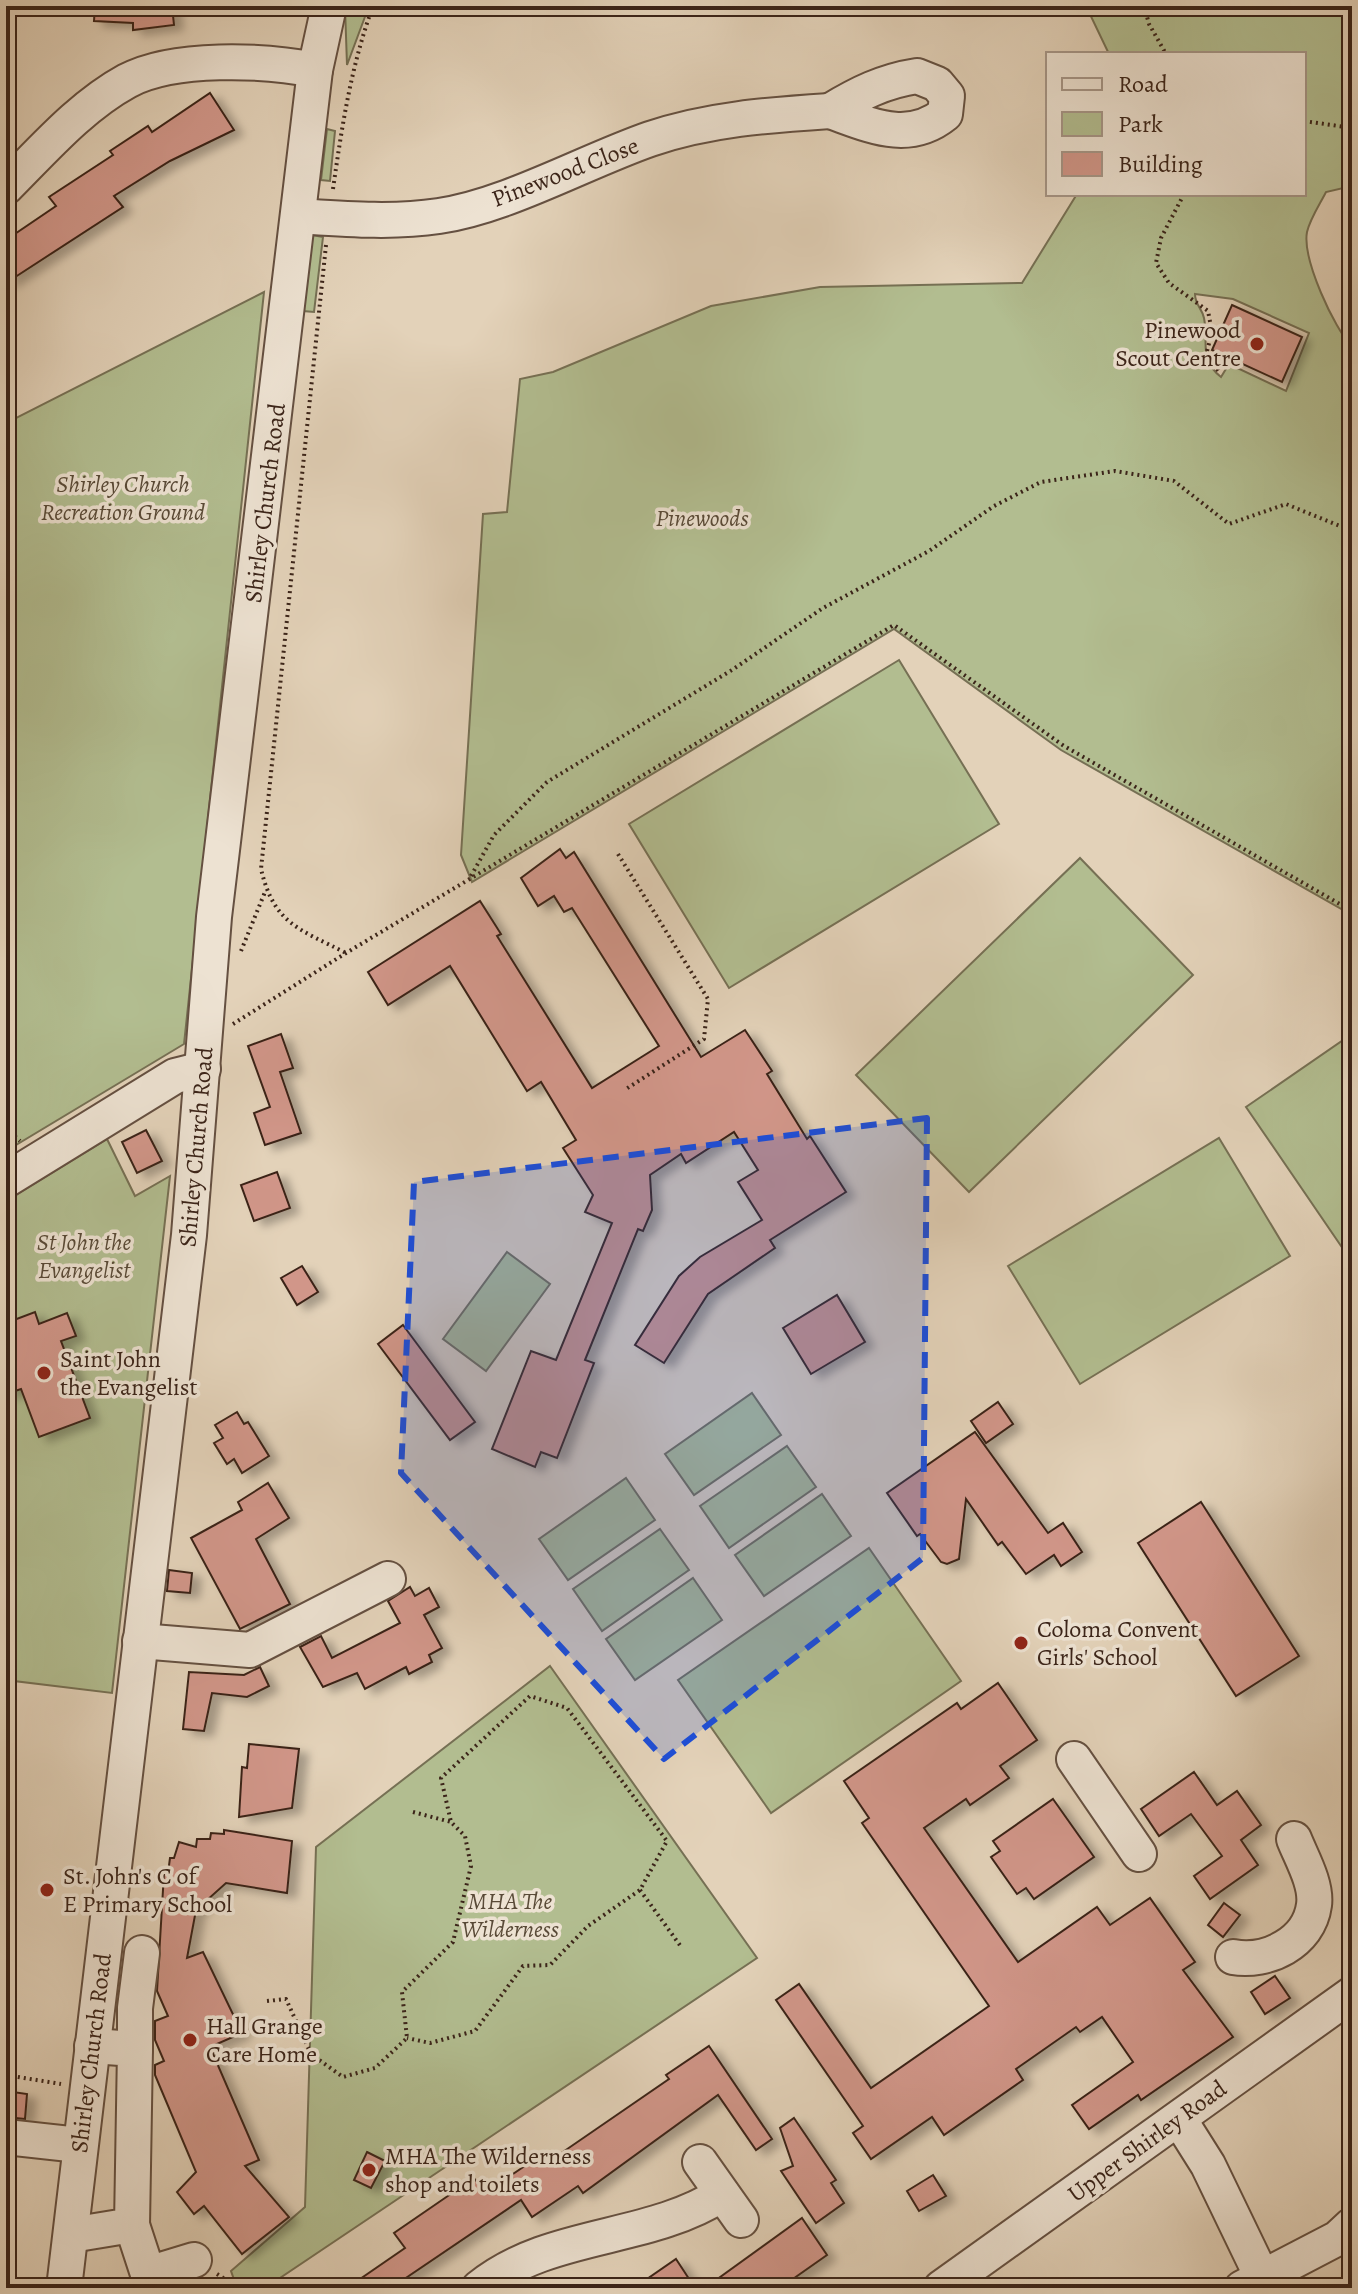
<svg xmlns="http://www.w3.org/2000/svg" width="1358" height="2294" font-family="Alegreya,serif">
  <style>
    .green { fill: #b2bd90; stroke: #767054; stroke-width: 2; fill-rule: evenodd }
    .building { fill: #d19689; stroke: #3b2419; stroke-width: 2; filter: url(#shadow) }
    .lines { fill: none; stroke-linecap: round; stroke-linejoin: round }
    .minor-casing { stroke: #655041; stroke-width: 38 }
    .path { stroke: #3b2419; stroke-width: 4; stroke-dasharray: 2 4; stroke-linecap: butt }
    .minor { stroke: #ede2d2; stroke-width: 34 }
    .marked { fill: #1d4ed8; fill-opacity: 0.2; stroke: #1d4ed8; stroke-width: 6; stroke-dasharray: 16 10; stroke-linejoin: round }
    .poi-dot { fill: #8f2418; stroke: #ede2d2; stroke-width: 3 }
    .labels { text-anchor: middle; stroke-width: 7; stroke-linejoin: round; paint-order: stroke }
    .street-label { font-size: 24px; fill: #3b2419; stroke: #ede2d2 }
    .poi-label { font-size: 24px; fill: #3b2419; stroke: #ede2d2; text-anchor: start }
    .park-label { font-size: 24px; font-style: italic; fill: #594a37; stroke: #ede2d2 }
  </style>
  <defs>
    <filter id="shadow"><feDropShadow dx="9" dy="5" stdDeviation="4" flood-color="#0004"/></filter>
  </defs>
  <rect width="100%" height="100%" fill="#e3d2b9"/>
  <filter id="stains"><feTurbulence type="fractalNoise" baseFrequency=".0025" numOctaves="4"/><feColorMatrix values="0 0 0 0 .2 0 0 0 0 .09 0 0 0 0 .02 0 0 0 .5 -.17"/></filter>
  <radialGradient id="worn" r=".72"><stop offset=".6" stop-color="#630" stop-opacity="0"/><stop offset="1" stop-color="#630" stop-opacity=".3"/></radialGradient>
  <g class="green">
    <path d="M369 6 347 65 345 7Z"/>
    <path d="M1086 6H1352V186L1326 192C1320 204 1310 219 1307 232 1302 259 1334 328 1352 347V915L1061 750 894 629 472 882 461 855 483 514 507 512 520 379 553 372 711 306 820 287 1022 283 1077 194H1304V54H1109ZM1195 294 1233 299 1309 333 1286 391 1229 364 1221 377C1198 359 1209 343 1204 318 1202 308 1195 305 1195 294Z"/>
    <path d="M327 129 335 131 330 181 321 180Z"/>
    <path d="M312 235 323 237 314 312 303 311Z"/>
    <path d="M264 292 184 1044 6 1151V423Z"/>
    <path d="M899 660 999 824 729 988 629 824Z"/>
    <path d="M1080 858 1193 975 969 1192 856 1075Z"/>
    <path d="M1352 1034V1262L1246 1107Z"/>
    <path d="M1219 1138 1290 1256 1080 1384 1008 1266Z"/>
    <path d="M107 1139 135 1196 170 1176 112 1693 6 1680V1201Z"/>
    <path d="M507 1252 550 1284 486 1371 443 1339Z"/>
    <path d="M752 1393 781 1435 694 1495 665 1454Z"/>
    <path d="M787 1446 816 1487 729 1548 700 1506Z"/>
    <path d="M626 1478 655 1520 568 1580 539 1539Z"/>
    <path d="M822 1494 851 1536 764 1596 735 1555Z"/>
    <path d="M660 1529 689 1570 602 1631 573 1589Z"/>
    <path d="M869 1548 961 1681 771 1813 678 1680Z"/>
    <path d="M693 1578 722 1620 635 1680 606 1639Z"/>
    <path d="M550 1666 757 1958 265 2288H237L231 2271 305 2207 316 1847Z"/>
  </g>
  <g class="building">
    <path d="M95 6H172L174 25 133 30V23L94 21Z"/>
    <path d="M210 93 234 130 170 161 114 196 123 207 6 283V240L56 206 49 197 113 155 110 151 148 126 152 132Z"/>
    <path d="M1232 305 1302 337 1282 382 1212 350Z"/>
    <path d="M560 849 566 858 574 852 701 1057 745 1030 772 1071 767 1074 807 1139 810 1136 846 1192 770 1240 775 1248 708 1294 664 1363 635 1345 679 1276 700 1257 762 1220 738 1182 758 1170 734 1132 686 1163 681 1154 650 1175 652 1210 643 1231 638 1229 585 1360 594 1363 557 1458 541 1452 535 1467 492 1449 531 1351 556 1360 612 1223 585 1212 593 1195 563 1148 576 1140 541 1082 527 1091 450 966 388 1005 368 972 480 901 501 934 497 936 592 1088 659 1046 572 908 564 912 554 896 538 906 521 878Z"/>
    <path d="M281 1034 293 1068 280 1072 301 1133 265 1145 254 1113 270 1107 248 1046Z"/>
    <path d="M146 1130 162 1161 137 1173 122 1142Z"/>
    <path d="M277 1172 290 1208 254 1221 241 1185Z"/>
    <path d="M302 1266 318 1292 297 1305 281 1278Z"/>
    <path d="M837 1295 865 1342 811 1374 783 1328Z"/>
    <path d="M35 1312 39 1324 67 1313 76 1336 61 1341 90 1418 39 1437 21 1389 6 1394V1323Z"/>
    <path d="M403 1325 475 1422 450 1440 378 1344Z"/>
    <path d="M998 1402 1013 1424 986 1443 971 1421Z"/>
    <path d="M237 1412 244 1424 248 1422 269 1456 242 1473 234 1459 227 1464 214 1443 223 1438 215 1425Z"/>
    <path d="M975 1432 1048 1533 1063 1523 1082 1552 1061 1566 1054 1555 1026 1574 1002 1542 998 1545 966 1499 959 1559 947 1564 941 1562 920 1534 917 1536 887 1493Z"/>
    <path d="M268 1483 289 1518 256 1539 290 1604 240 1629 191 1538 242 1510 238 1502Z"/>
    <path d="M1201 1502 1299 1656 1236 1696 1138 1543Z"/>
    <path d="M169 1570 192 1573 190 1593 167 1591Z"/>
    <path d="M410 1587 415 1596 429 1588 439 1607 424 1615 442 1648 429 1655 432 1662 409 1674 406 1667 365 1689 357 1673 323 1687 300 1647 321 1636 332 1658 400 1623 388 1601Z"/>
    <path d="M260 1667 269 1686 247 1697 212 1693 204 1731 183 1729 189 1672 244 1675Z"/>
    <path d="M998 1683 1037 1740 1000 1766 1009 1778 970 1805 966 1799 924 1828 1018 1962 1097 1907 1110 1925 1150 1898 1195 1962 1183 1970 1233 2037 1141 2100 1138 2095 1089 2129 1072 2105 1133 2062 1102 2017 1080 2032 1076 2027 1016 2069 1023 2080 944 2135 932 2117 871 2159 853 2133 863 2126 776 2000 799 1984 871 2088 989 2006 862 1823 869 1818 844 1781 957 1703 961 1709Z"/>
    <path d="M249 1744 299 1749 292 1808 239 1817 242 1767 247 1768Z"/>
    <path d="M1194 1772 1217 1805 1237 1791 1261 1825 1241 1840 1258 1865 1210 1899 1194 1876 1222 1856 1191 1814 1159 1836 1141 1809Z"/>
    <path d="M1053 1799 1094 1857 1034 1899 1026 1888 1017 1894 991 1857 1000 1851 993 1841Z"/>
    <path d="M224 1830 292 1841 287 1893 226 1883 196 1910 187 1958 203 1952 242 2033 210 2047 259 2160 245 2166 289 2217 242 2254 204 2206 194 2214 177 2192 196 2172 155 2075V2065L164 2061 155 2040V2021L168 2016 157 1991 164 1873H168L170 1858H174L179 1842 196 1847 197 1839H210L211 1833 224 1834Z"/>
    <path d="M1224 1903 1240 1915 1223 1937 1208 1925Z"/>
    <path d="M1275 1976 1290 1998 1265 2014 1251 1992Z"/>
    <path d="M709 2046 772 2139 756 2150 718 2095 583 2193 578 2186 532 2217 521 2200 391 2288H347L405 2248 394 2233 474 2178 485 2193 538 2157 544 2165 669 2079 666 2075Z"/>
    <path d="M6 2091 27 2094 25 2119 6 2117Z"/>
    <path d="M794 2118 836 2180 831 2183 844 2203 816 2223 781 2171 793 2166 780 2128Z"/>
    <path d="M367 2152 385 2161 371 2188 354 2180Z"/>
    <path d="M933 2175 946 2196 919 2211 907 2191Z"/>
    <path d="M802 2218 827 2255 780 2288H705Z"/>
    <path d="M676 2259 695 2288H634Z"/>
  </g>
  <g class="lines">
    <defs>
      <g id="minor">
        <path d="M917 76 937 84 947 96 945 114C908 144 870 125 830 111 858 94 884 81 917 76Z"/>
        <path d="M6 187C43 150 81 106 127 81 174 56 264 60 315 70"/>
        <path d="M299 216C345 219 393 223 439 216 507 206 584 162 650 139 709 119 769 115 830 111"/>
        <path d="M6 1180 175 1076 203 1069"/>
        <path d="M140 1641 250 1650 388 1579"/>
        <path d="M1074 1759 1139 1854"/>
        <path d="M1233 1957C1267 1963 1309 1943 1314 1905 1317 1884 1301 1857 1294 1839"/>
        <path d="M135 2049V2008L142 1953"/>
        <path d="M1179 2119 1208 2165 1262 2277"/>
        <path d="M6 2137 79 2145"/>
        <path d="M700 2162 741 2220"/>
        <path d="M132 2225 148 2274 194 2260"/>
        <path d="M71 2235 132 2225 135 2049 92 2046"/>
        <path d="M64 2288 189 1235 214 917 315 70 329 6"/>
        <path d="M479 2288C549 2231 648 2242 722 2194"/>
        <path d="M941 2288 1352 1994"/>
        <path d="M1242 2288 1338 2238 1352 2225"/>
      </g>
    </defs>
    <use href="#minor" class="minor-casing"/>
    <g class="path">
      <path d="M1144 6 1149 24 1166 54"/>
      <path d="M1304 121 1352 128"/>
      <path d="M333 189C342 126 351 66 373 6"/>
      <path d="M1184 194 1161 238 1156 263 1169 283 1208 311 1212 332 1206 355 1220 373"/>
      <path d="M326 245 261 869C274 924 299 929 346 953"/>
      <path d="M618 854 708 999 704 1039 626 1089"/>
      <path d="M471 876 494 835 547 782 732 670 823 608 929 551 994 506 1041 482 1115 471 1174 481 1229 524 1286 504 1352 531"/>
      <path d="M241 951 265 892"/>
      <path d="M233 1024 346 953 894 625 1064 746 1352 911"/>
      <path d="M6 1128 20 1141"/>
      <path d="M413 1812 451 1822"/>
      <path d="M640 1890 682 1948"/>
      <path d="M267 2001 286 1999 311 2054 343 2077 375 2068 407 2038 402 1992 453 1942 471 1866 465 1836 451 1822 441 1778 530 1696 567 1708 667 1841 640 1890 588 1926 550 1965 523 1966 475 2031 430 2043 407 2038"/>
      <path d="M6 2075 61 2084"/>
      <path d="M217 2274 237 2287"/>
    </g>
    <use href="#minor" class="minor"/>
  </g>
  <path class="marked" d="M927 1118 923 1558 664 1759 401 1473 414 1182Z"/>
  <g class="poi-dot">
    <circle cx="1257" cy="344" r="8"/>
    <circle cx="44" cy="1373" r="8"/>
    <circle cx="1021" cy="1643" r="8"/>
    <circle cx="47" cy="1890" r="8"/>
    <circle cx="190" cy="2040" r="8"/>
    <circle cx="369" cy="2170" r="8"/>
  </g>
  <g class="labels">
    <g class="street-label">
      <text transform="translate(565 172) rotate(-21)" y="8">Pinewood Close</text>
      <text transform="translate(265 503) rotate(-83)" y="8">Shirley Church Road</text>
      <text transform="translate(196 1147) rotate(-85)" y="8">Shirley Church Road</text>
      <text transform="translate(91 2053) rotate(-83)" y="8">Shirley Church Road</text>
      <text transform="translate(1147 2141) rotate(-36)" y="8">Upper Shirley Road</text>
    </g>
    <g class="poi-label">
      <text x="1241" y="338" text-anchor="end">Pinewood<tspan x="1241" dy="28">Scout Centre</tspan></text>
      <text x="60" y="1367">Saint John<tspan x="60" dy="28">the Evangelist</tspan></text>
      <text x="1037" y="1637">Coloma Convent<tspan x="1037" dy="28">Girls' School</tspan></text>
      <text x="63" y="1884">St. John's C of<tspan x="63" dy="28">E Primary School</tspan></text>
      <text x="206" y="2034">Hall Grange<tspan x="206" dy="28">Care Home</tspan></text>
      <text x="385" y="2164">MHA The Wilderness<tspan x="385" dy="28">shop and toilets</tspan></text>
    </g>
    <g class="park-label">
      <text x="123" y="492">Shirley Church<tspan x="123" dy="28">Recreation Ground</tspan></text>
      <text x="702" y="526">Pinewoods</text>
      <text x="84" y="1250">St John the<tspan x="84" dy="28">Evangelist</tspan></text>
      <text x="510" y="1909">MHA The<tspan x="510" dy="28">Wilderness</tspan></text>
    </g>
  </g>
  <rect width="1358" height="2294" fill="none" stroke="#e3d2b9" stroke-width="32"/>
  <rect x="8" y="8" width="1342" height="2278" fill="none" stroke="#3b2419" stroke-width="4"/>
  <rect x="16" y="16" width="1326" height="2262" fill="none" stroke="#3b2419" stroke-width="2"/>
  <rect x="1046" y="52" width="260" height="144" fill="#ede2d2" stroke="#a69688" stroke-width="2"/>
  <rect x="1062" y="78" width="40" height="12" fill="#ede2d2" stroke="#a69688" stroke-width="2"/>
  <text x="1118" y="92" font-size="24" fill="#3b2419">Road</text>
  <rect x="1062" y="112" width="40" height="24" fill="#b2bd90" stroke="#a69688" stroke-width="2"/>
  <text x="1118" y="132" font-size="24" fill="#3b2419">Park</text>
  <rect x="1062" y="152" width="40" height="24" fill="#d19689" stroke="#a69688" stroke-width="2"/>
  <text x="1118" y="172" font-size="24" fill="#3b2419">Building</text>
  <rect width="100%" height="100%" filter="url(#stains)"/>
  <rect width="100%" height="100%" fill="url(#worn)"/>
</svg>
